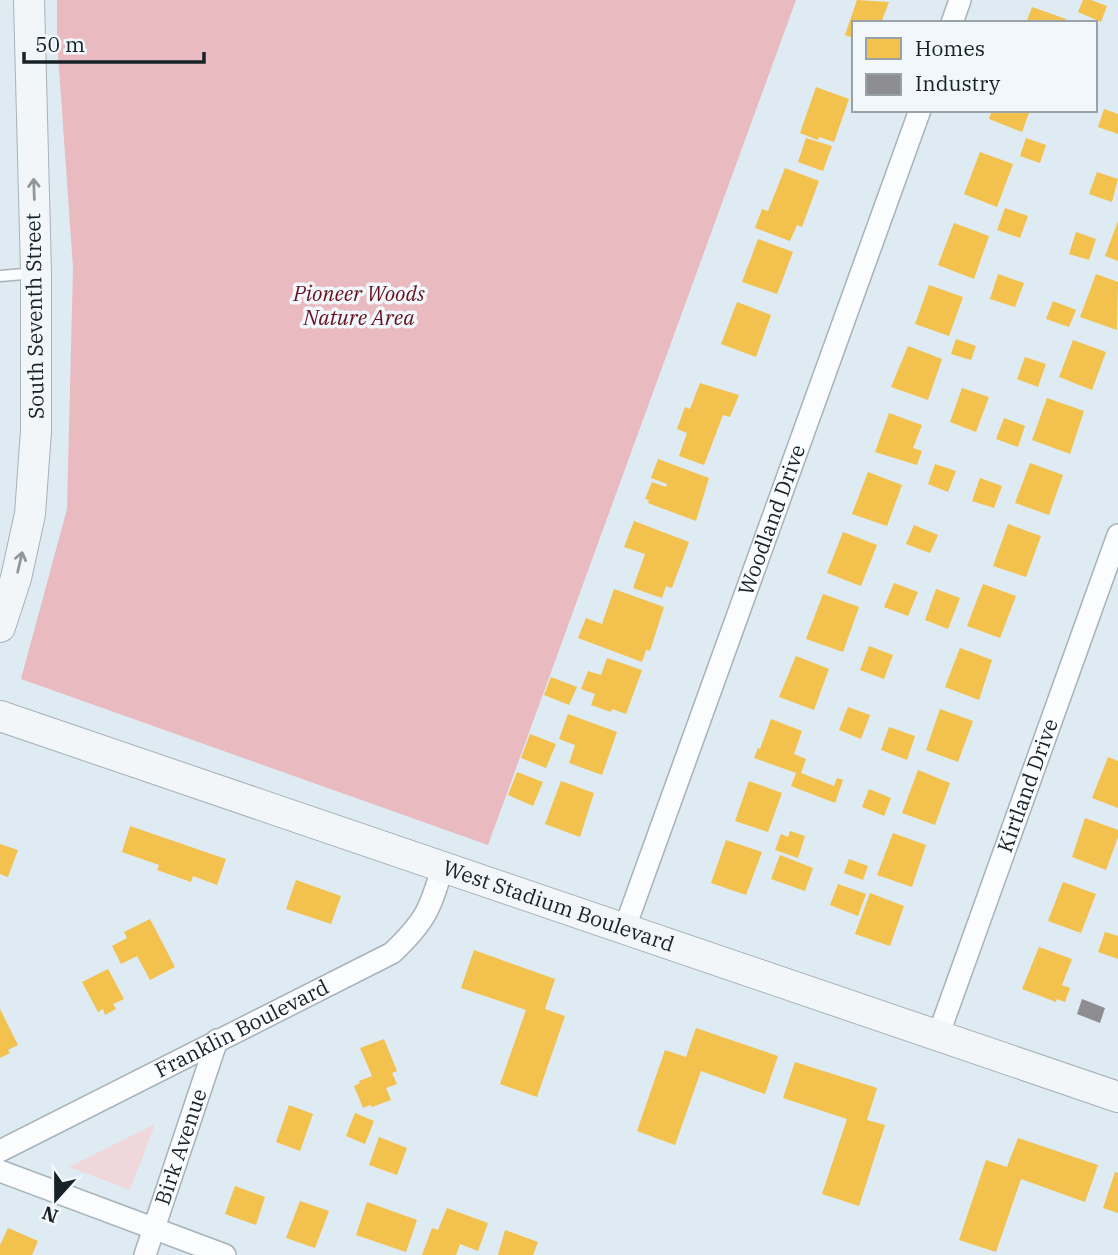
<svg xmlns="http://www.w3.org/2000/svg" width="1118" height="1255" font-family="'IBM Plex Serif',serif">
  <style>
    .green { fill: #f0d7db }
    .forest { fill: #e9babf }
    .homes { fill: #f2c14e }
    .industry { fill: #8d8d92 }
    .lines { fill: none; stroke-linecap: round; stroke-linejoin: round }
    .lane-casing { stroke: #a7b2b9; stroke-width: 13 }
    .street-casing { stroke: #a7b2b9; stroke-width: 24 }
    .secondary-casing { stroke: #a7b2b9; stroke-width: 32 }
    .lane { stroke: #fafcfd; stroke-width: 10 }
    .street { stroke: #fafcfd; stroke-width: 21 }
    .secondary { stroke: #f2f6f9; stroke-width: 30 }
    .oneway { stroke: #8f979b }
    .labels { text-anchor: middle; stroke-width: 7; stroke-linejoin: round; paint-order: stroke }
    .park-label { font-size: 21px; font-style: italic; fill: #66111e; stroke: #f1f7fb }
    .street-label { font-size: 21px; fill: #162228; stroke: #f1f7fb }
  </style>
  <rect width="100%" height="100%" fill="#deebf3"/>
  <path class="green" d="M155 1124 130 1190 69 1167Z"/>
  <path class="forest" d="M57 0H796L488 845 21 679 67 509 73 267 57 40Z"/>
  <g class="homes">
    <path d="M857 0 889 2 881 23H854V38L845 35Z"/>
    <path d="M1083 0H1091L1107 6 1101 22 1078 12Z"/>
    <path d="M1032 7 1066 19 1064 23H1026Z"/>
    <path d="M816 87 849 99 834 142 819 137 818 140 800 133Z"/>
    <path d="M1104 109 1118 114V134L1098 127Z"/>
    <path d="M992 110H1030L1022 132 989 119Z"/>
    <path d="M806 138 832 146 823 171 798 162Z"/>
    <path d="M1026 138 1046 145 1040 163 1020 156Z"/>
    <path d="M980 152 1013 164 997 207 964 194Z"/>
    <path d="M785 168 819 181 802 227 797 225 790 241 755 228 762 209 768 211Z"/>
    <path d="M1097 172 1118 179 1112 202 1089 194Z"/>
    <path d="M1005 208 1028 216 1020 238 997 230Z"/>
    <path d="M1118 221V261L1105 256Z"/>
    <path d="M954 223 989 236 974 279 938 265Z"/>
    <path d="M1076 232 1096 239 1089 260 1069 254Z"/>
    <path d="M758 239 793 252 777 294 742 282Z"/>
    <path d="M998 274 1024 283 1015 307 990 299Z"/>
    <path d="M1096 274 1118 282 1117 330 1080 317Z"/>
    <path d="M929 285 963 297 949 336 915 324Z"/>
    <path d="M1053 301 1076 310 1069 327 1046 319Z"/>
    <path d="M737 302 771 315 756 357 721 344Z"/>
    <path d="M956 339 976 346 971 360 951 354Z"/>
    <path d="M1073 340 1106 352 1092 390 1059 377Z"/>
    <path d="M908 346 942 359 928 400 891 387Z"/>
    <path d="M1025 357 1046 364 1038 387 1017 379Z"/>
    <path d="M700 383 739 395 730 417 723 415 704 465 679 456 687 433 677 429 685 407 690 409Z"/>
    <path d="M962 388 989 397 976 432 950 422Z"/>
    <path d="M1047 398 1084 411 1070 454 1032 440Z"/>
    <path d="M889 413 922 425 913 448 922 451 917 465 875 452Z"/>
    <path d="M1004 418 1025 426 1018 447 996 439Z"/>
    <path d="M658 459 709 478 696 521 648 503 649 500 645 499 652 482 666 487 667 484 651 478Z"/>
    <path d="M1030 463 1063 475 1049 515 1015 503Z"/>
    <path d="M935 464 956 471 948 492 928 484Z"/>
    <path d="M868 472 902 485 887 526 852 514Z"/>
    <path d="M980 478 1002 486 994 508 972 501Z"/>
    <path d="M634 521 689 542 672 588 666 586 662 598 633 588 645 554 624 547Z"/>
    <path d="M1008 524 1041 536 1026 577 993 566Z"/>
    <path d="M914 525 938 535 930 553 906 544Z"/>
    <path d="M843 532 877 545 861 586 827 573Z"/>
    <path d="M894 583 918 592 908 616 884 607Z"/>
    <path d="M983 584 1016 596 1000 638 967 626Z"/>
    <path d="M614 589 664 607 650 651 646 650 642 662 578 638 586 618 602 624Z"/>
    <path d="M936 589 960 598 948 629 925 620Z"/>
    <path d="M823 594 859 607 843 652 806 639Z"/>
    <path d="M869 646 893 655 884 679 860 670Z"/>
    <path d="M960 648 992 660 979 700 945 687Z"/>
    <path d="M796 656 829 669 814 710 779 697Z"/>
    <path d="M607 658 642 670 626 714 612 709 611 712 591 705 595 694 581 689 588 671 601 675Z"/>
    <path d="M551 677 577 687 569 705 544 695Z"/>
    <path d="M848 707 870 715 861 739 839 730Z"/>
    <path d="M940 709 973 721 958 762 926 750Z"/>
    <path d="M568 714 617 732 602 775 569 763 575 745 559 739Z"/>
    <path d="M771 719 802 731 794 754 806 759 801 773 834 786 837 778 843 780 835 803 791 786 796 773 754 758 758 748 760 749Z"/>
    <path d="M889 727 915 736 907 760 881 750Z"/>
    <path d="M530 734 556 744 546 768 521 758Z"/>
    <path d="M1108 757 1118 761V808L1092 798Z"/>
    <path d="M918 770 950 783 935 825 902 813Z"/>
    <path d="M517 772 543 782 533 806 508 795Z"/>
    <path d="M561 781 594 793 580 837 545 824Z"/>
    <path d="M749 781 782 793 768 832 735 821Z"/>
    <path d="M869 789 891 798 884 816 862 807Z"/>
    <path d="M1085 818 1118 830V837L1106 870 1072 857Z"/>
    <path d="M130 826 226 859 217 885 193 876 191 882 157 870 159 865 122 852Z"/>
    <path d="M790 831 805 836 798 858 775 850 781 834 788 837Z"/>
    <path d="M893 833 926 845 912 887 877 875Z"/>
    <path d="M726 840 762 852 746 895 711 883Z"/>
    <path d="M0 844 18 850 8 877 0 874Z"/>
    <path d="M780 855 813 868 805 891 771 879Z"/>
    <path d="M849 859 868 866 863 880 844 873Z"/>
    <path d="M296 880 341 896 331 924 286 909Z"/>
    <path d="M1063 882 1096 894 1081 933 1048 921Z"/>
    <path d="M838 884 866 894 858 916 830 905Z"/>
    <path d="M870 893 904 906 890 946 855 934Z"/>
    <path d="M150 919 175 967 150 980 137 956 121 964 112 946 127 938 124 932Z"/>
    <path d="M1105 932 1118 936V959L1098 952Z"/>
    <path d="M1039 947 1072 959 1062 985 1070 988 1065 1002 1057 999 1056 1002 1022 989Z"/>
    <path d="M474 950 555 979 545 1009 565 1016 537 1097 500 1084 526 1010 461 988Z"/>
    <path d="M108 969 124 999 113 1004 116 1009 105 1015 103 1009 98 1012 82 982Z"/>
    <path d="M0 1009 18 1045 8 1050 10 1053 0 1058Z"/>
    <path d="M696 1028 778 1056 765 1094 701 1071 675 1145 637 1131 665 1050 686 1057Z"/>
    <path d="M384 1039 397 1071 392 1073 397 1084 386 1088 391 1100 372 1107 370 1105 363 1108 354 1086 360 1083 359 1081 372 1076 360 1048Z"/>
    <path d="M795 1062 877 1088 867 1120 885 1125 859 1206 822 1194 847 1119 783 1098Z"/>
    <path d="M289 1105 313 1114 300 1151 276 1142Z"/>
    <path d="M355 1113 374 1121 365 1144 346 1136Z"/>
    <path d="M379 1137 407 1148 397 1175 369 1165Z"/>
    <path d="M1018 1138 1098 1165 1085 1202 1021 1179 996 1252 959 1240 986 1160 1007 1167Z"/>
    <path d="M1115 1172 1118 1173V1213L1103 1208Z"/>
    <path d="M235 1186 265 1197 256 1225 225 1214Z"/>
    <path d="M300 1201 329 1211 315 1248 286 1238Z"/>
    <path d="M367 1202 417 1220 406 1252 356 1235Z"/>
    <path d="M447 1208 488 1223 478 1251 460 1244 456 1255H422L432 1228 438 1230Z"/>
    <path d="M8 1228 38 1241 32 1255H0V1245Z"/>
    <path d="M505 1230 538 1242 533 1255H498Z"/>
  </g>
  <path class="industry" d="M1082 999 1105 1008 1100 1023 1077 1014Z"/>
  <g class="lines">
    <defs>
      <path id="lane" d="M0 276 36 273"/>
      <g id="street">
        <path d="M952 23 960 0"/>
        <path id="s1" d="M624 930 920 110"/>
        <path id="s2" d="M938 1036 1118 535"/>
        <path id="s3" d="M0 1151 392 953C426 921 430 909 443 866"/>
        <path d="M0 1171 225 1255"/>
        <path id="s4" d="M145 1255 217 1040"/>
      </g>
      <g id="secondary">
        <path d="M0 627 16 578 30 514 36 431V273L29 0"/>
        <path id="s5" d="M0 716 1118 1097"/>
      </g>
    </defs>
    <use href="#lane" class="lane-casing"/>
    <use href="#street" class="street-casing"/>
    <use href="#secondary" class="secondary-casing"/>
    <use href="#lane" class="lane"/>
    <use href="#street" class="street"/>
    <use href="#secondary" class="secondary"/>
  </g>
  <defs><path id="oneway-shaft" d="M-6 0H5M1.5-3L5.5 0L1.5 3" fill="none" stroke-width="1.6" stroke-linecap="round" stroke-linejoin="round" transform="scale(1.75)"/></defs>
  <g class="oneway">
    <use href="#oneway-shaft" transform="translate(34 189) rotate(-92)"/>
    <use href="#oneway-shaft" transform="translate(20 562) rotate(-77)"/>
  </g>
  <g class="labels">
    <g class="park-label">
      <text x="359" y="301">Pioneer Woods<tspan x="359" dy="24">Nature Area</tspan></text>
    </g>
    <g class="street-label">
      <text transform="translate(35 316) rotate(-91)" y="7">South Seventh Street</text>
      <text dy="7" stroke="none"><textPath href="#s1" startOffset="436">Woodland Drive</textPath></text>
      <text dy="7" stroke="none"><textPath href="#s2" startOffset="266">Kirtland Drive</textPath></text>
      <text dy="7" stroke="none"><textPath href="#s5" startOffset="590">West Stadium Boulevard</textPath></text>
      <text dy="7" stroke="none"><textPath href="#s3" startOffset="271">Franklin Boulevard</textPath></text>
      <text dy="7" stroke="none"><textPath href="#s4" startOffset="114">Birk Avenue</textPath></text>
    </g>
  </g>
  <rect x="852" y="21" width="245" height="91" fill="#f1f7fb" stroke="#99a2a7" stroke-width="2"/>
  <rect x="866" y="38" width="35" height="21" fill="#f2c14e" stroke="#99a2a7" stroke-width="2"/>
  <text x="915" y="56" font-size="21" fill="#162228">Homes</text>
  <rect x="866" y="74" width="35" height="21" fill="#8d8d92" stroke="#99a2a7" stroke-width="2"/>
  <text x="915" y="91" font-size="21" fill="#162228">Industry</text>
  <g transform="translate(56 1199) rotate(201)" stroke="#f1f7fb" stroke-width="5" paint-order="stroke">
  <path d="M0-5L12 26L0 18L-12 26Z" fill="#162228"/>
  <text y="-10" font-size="19" font-weight="bold" text-anchor="middle" fill="#162228">N</text>
  </g>
  <path d="M24 52v10h180v-10" fill="none" stroke="#162228" stroke-width="3.5"/>
  <text x="35" y="52" font-size="21" fill="#162228" stroke="#f1f7fb" stroke-width="5" paint-order="stroke">50 m</text>
</svg>
